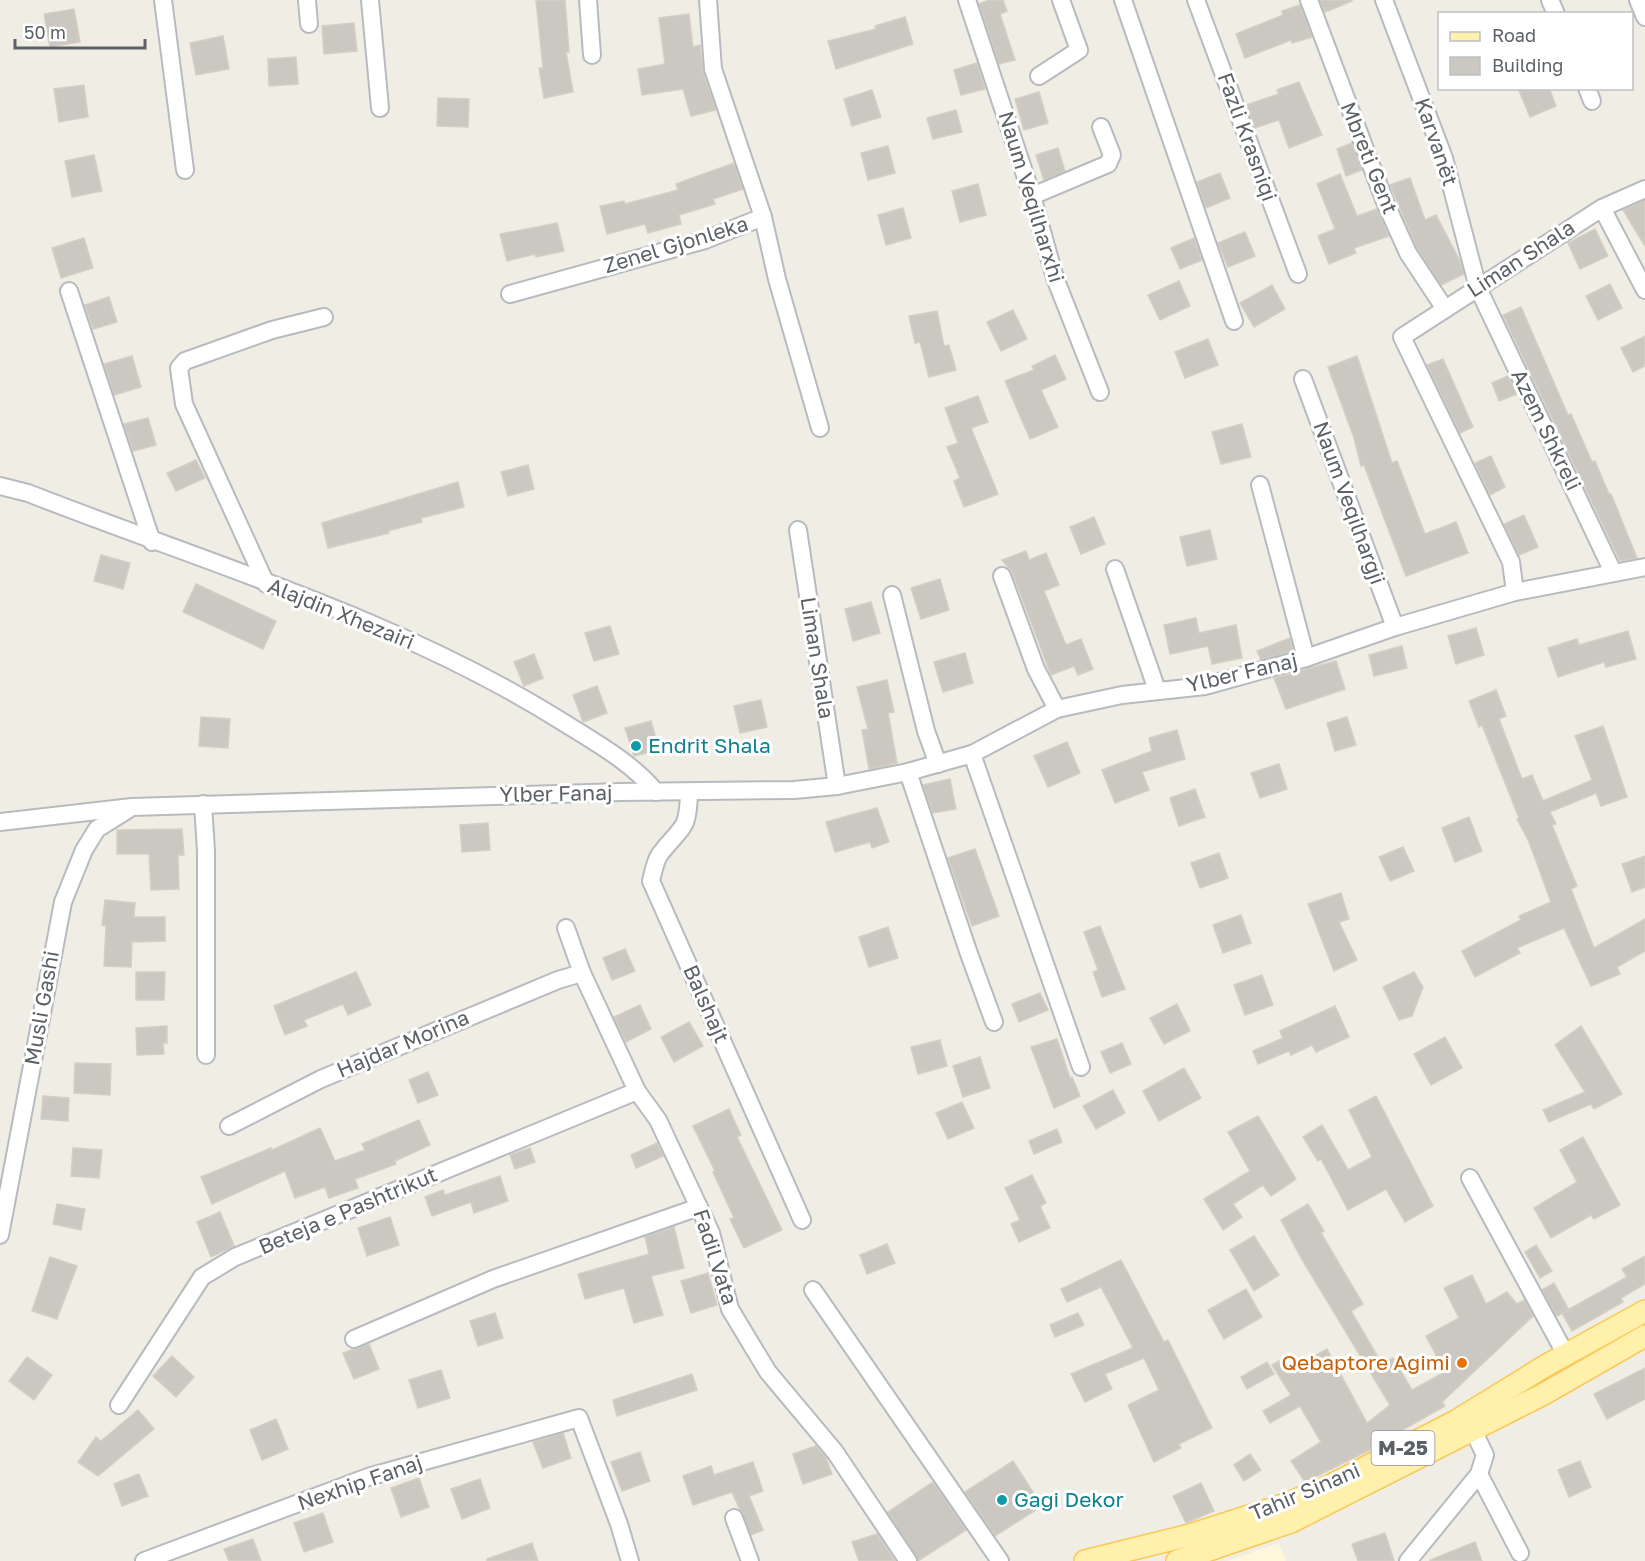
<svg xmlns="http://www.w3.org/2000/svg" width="1645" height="1561" font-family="'Golos Text',sans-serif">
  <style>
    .commercial { fill: #fff6db }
    .building { fill: #cbc8c2; stroke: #d5cfc3; stroke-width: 1.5 }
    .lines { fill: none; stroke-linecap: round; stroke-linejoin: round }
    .minor-casing { stroke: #b7bbbf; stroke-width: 20 }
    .major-casing { stroke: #f9c855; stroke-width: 24 }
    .minor { stroke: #fff; stroke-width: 16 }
    .major { stroke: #fff0ab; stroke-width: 21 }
    .culture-dot { fill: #0f9aa8; stroke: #fff; stroke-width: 2 }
    .food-dot { fill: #e8710a; stroke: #fff; stroke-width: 2 }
    .labels { text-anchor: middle; stroke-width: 6; stroke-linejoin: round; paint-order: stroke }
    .shield { fill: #fff; stroke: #8d9094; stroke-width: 1.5 }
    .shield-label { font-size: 20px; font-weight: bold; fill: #5c6166 }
    .street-label { font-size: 21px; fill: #5c6166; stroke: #fff }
    .culture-label { font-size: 21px; fill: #0d838f; stroke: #fff; text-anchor: start }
    .food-label { font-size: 21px; fill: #c56008; stroke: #fff; text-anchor: end }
  </style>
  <rect width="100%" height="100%" fill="#f0ede5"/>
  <path class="commercial" d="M1279 1543 1286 1561H1227Z"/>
  <g class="building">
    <path d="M536 0H565L569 52H566L573 92 544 98 539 68H543Z"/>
    <path d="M989 0H1003L1007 11 1000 14 1015 60 999 64 979 4Z"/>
    <path d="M1320 0H1352V1L1325 12Z"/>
    <path d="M1300 5 1312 37 1292 43 1291 40 1245 58 1236 34 1283 15 1282 11Z"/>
    <path d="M74 9 80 42 50 47 44 14Z"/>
    <path d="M689 14 693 47 700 45 703 72 716 110 691 116 683 89 642 95 638 69 665 64 659 18Z"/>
    <path d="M905 17 913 44 836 69 828 41 876 29 875 26Z"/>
    <path d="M354 23 357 51 324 54 322 26Z"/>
    <path d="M223 36 229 69 196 75 190 43Z"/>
    <path d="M296 57 298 84 269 86 268 59Z"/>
    <path d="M977 63 985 89 961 95 954 70Z"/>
    <path d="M1299 82 1322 135 1289 148 1279 120 1255 128 1246 105 1279 94 1277 90Z"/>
    <path d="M84 85 88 117 59 122 54 89Z"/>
    <path d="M1518 88H1549L1556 106 1530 117Z"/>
    <path d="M872 90 881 117 852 126 844 99Z"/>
    <path d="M1039 92 1048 123 1024 130 1015 99Z"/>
    <path d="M438 98 469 99 468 127 437 126Z"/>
    <path d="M956 110 962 132 933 139 927 118Z"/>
    <path d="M1352 143 1362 170 1346 176 1337 149Z"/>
    <path d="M888 146 895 173 868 180 861 153Z"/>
    <path d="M1058 148 1065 171 1044 180 1036 155Z"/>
    <path d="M94 155 102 191 72 197 65 161Z"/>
    <path d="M734 163 743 189 713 199 715 204 679 215 681 224 648 233 645 224 607 234 600 206 624 201 625 204 678 190 676 184Z"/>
    <path d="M1220 173 1230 198 1206 208 1197 182Z"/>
    <path d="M1340 174 1357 216 1377 209 1389 236 1354 248 1356 253 1329 264 1318 236 1335 229 1317 184Z"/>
    <path d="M1410 178 1425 220 1436 215 1460 261 1464 274 1441 285 1417 248 1390 185Z"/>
    <path d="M978 184 986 215 960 222 952 191Z"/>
    <path d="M1645 200V246L1623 210Z"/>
    <path d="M903 208 911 238 886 245 878 215Z"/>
    <path d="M557 223 564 251 536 257 535 254 507 261 500 234Z"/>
    <path d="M1595 229 1608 256 1580 269 1568 243Z"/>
    <path d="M1245 232 1255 256 1228 267 1218 243Z"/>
    <path d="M84 238 93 268 61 278 52 248Z"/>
    <path d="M1194 238 1202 260 1180 269 1171 248Z"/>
    <path d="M1179 281 1190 306 1160 320 1148 295Z"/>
    <path d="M1610 284 1622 308 1598 320 1586 296Z"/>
    <path d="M1272 285 1285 309 1254 327 1240 303Z"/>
    <path d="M109 297 117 322 93 329 85 305Z"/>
    <path d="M1521 307 1568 415 1571 414 1592 462 1595 461 1609 494H1611L1637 558 1620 561 1503 315Z"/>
    <path d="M1013 310 1027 339 1001 351 987 322Z"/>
    <path d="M937 311 944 346 949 345 956 370 929 377 920 342 915 343 909 316Z"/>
    <path d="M1645 336V366L1633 372 1621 348Z"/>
    <path d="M1208 339 1218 365 1185 378 1175 352Z"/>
    <path d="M1055 355 1066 379 1041 390 1058 427 1030 439 1005 381 1034 370 1032 366Z"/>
    <path d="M132 356 141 387 114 395 104 364Z"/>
    <path d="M1357 356 1392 463 1397 461 1425 534 1456 522 1468 553 1406 576 1364 465 1361 466 1354 438 1328 367Z"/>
    <path d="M1443 359 1473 427 1460 433 1427 365Z"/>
    <path d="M1508 376 1517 394 1499 401 1492 383Z"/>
    <path d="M978 396 988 422 971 428 998 494 964 507 954 481 960 478 947 447 958 443 945 408Z"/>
    <path d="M148 418 156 445 133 451 124 424Z"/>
    <path d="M1242 424 1251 457 1221 464 1212 432Z"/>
    <path d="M1491 456 1505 487 1490 495 1475 463Z"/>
    <path d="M196 460 205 478 176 491 167 473Z"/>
    <path d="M528 465 534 489 508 496 501 472Z"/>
    <path d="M458 482 464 507 421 518 422 522 388 531 389 533 328 548 322 523Z"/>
    <path d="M1524 515 1538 547 1519 555 1504 524Z"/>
    <path d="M1094 517 1105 544 1081 554 1070 527Z"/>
    <path d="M1210 530 1217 559 1187 566 1180 537Z"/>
    <path d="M1026 551 1029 560 1046 553 1059 585 1044 591 1066 645 1081 639 1093 669 1078 675 1074 666 1051 675 1012 572 1002 560Z"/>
    <path d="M101 555 130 563 123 589 94 581Z"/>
    <path d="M940 579 949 610 921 619 911 588Z"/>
    <path d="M196 584 276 621 263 649 183 612Z"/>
    <path d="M871 602 880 633 853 641 845 609Z"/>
    <path d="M1196 618 1199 633 1236 625 1242 658 1212 664 1208 646 1170 654 1164 625Z"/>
    <path d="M610 626 619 654 594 661 585 633Z"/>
    <path d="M1476 628 1484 655 1456 664 1448 636Z"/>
    <path d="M1628 631 1636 659 1606 667 1604 662 1558 677 1548 648 1577 639 1579 645Z"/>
    <path d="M1290 638 1293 651 1261 660 1257 651Z"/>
    <path d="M1402 646 1407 668 1374 676 1369 655Z"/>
    <path d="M965 653 973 683 943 692 934 662Z"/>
    <path d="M534 654 543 678 524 686 514 662Z"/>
    <path d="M1336 661 1345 689 1286 709 1274 678Z"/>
    <path d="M887 680 894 712 888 713 897 763 869 769 862 730 868 729 857 687Z"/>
    <path d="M597 686 607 713 583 722 573 695Z"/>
    <path d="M1496 690 1506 716 1499 719 1522 779 1532 775 1543 801 1592 780 1575 736 1603 726 1614 758 1627 797 1601 806 1596 793 1550 812 1556 824 1552 825 1577 886 1571 889 1594 948 1645 919V951L1617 967 1620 974 1591 986 1564 928 1517 948 1520 953 1475 977 1462 951 1521 920 1519 916 1551 902 1529 842 1517 819 1519 818 1482 725 1479 727 1469 701Z"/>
    <path d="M761 700 767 727 740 733 734 706Z"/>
    <path d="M201 717 230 719 228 748 199 746Z"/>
    <path d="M1347 717 1356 745 1335 751 1327 723Z"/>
    <path d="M651 721 659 750 634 756 625 728Z"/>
    <path d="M1177 730 1185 759 1142 772 1149 790 1115 803 1102 770 1152 751 1149 738Z"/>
    <path d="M1067 742 1080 773 1048 787 1034 756Z"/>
    <path d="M1279 764 1287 789 1260 798 1251 773Z"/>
    <path d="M950 779 956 809 933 813 923 785Z"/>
    <path d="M1195 789 1205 817 1179 826 1170 798Z"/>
    <path d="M877 808 889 842 872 848 870 842 835 852 826 822Z"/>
    <path d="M1469 817 1482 851 1455 862 1442 828Z"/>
    <path d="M488 823 490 850 462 852 460 825Z"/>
    <path d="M182 829 184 855H178L179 889 151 890 149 854H117V830Z"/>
    <path d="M1403 847 1414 871 1390 881 1379 857Z"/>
    <path d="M975 849 999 916 972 926 948 858Z"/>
    <path d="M1219 853 1228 878 1200 888 1191 863Z"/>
    <path d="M1645 856V887L1632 892 1622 864Z"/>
    <path d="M1341 893 1349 919 1339 922 1357 960 1334 971 1308 904Z"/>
    <path d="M105 900 135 903 134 917H165V941L132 942 131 967 104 966 106 926 102 925Z"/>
    <path d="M1241 915 1251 943 1223 953 1213 925Z"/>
    <path d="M1100 926 1125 989 1102 997 1093 972 1098 970 1084 932Z"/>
    <path d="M888 927 898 958 869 967 859 937Z"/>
    <path d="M625 949 635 971 612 980 603 958Z"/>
    <path d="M136 972H165L164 1000H136Z"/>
    <path d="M356 972 371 1005 348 1015 343 1004 304 1020 307 1026 285 1035 274 1006Z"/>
    <path d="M1414 972 1423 987 1412 1016 1399 1020 1383 987Z"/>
    <path d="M1262 975 1273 1005 1245 1015 1234 985Z"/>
    <path d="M1040 993 1048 1010 1019 1022 1012 1004Z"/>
    <path d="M1177 1004 1190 1031 1164 1044 1150 1018Z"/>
    <path d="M640 1005 651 1029 626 1042 614 1017Z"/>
    <path d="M1335 1006 1349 1037 1316 1052 1312 1045 1291 1055 1289 1051 1258 1064 1253 1051 1283 1038 1280 1031Z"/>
    <path d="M689 1022 703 1046 674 1062 661 1037Z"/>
    <path d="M167 1026V1043H163L164 1054 137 1055 136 1028Z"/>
    <path d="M1581 1026 1622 1094 1594 1109 1591 1104 1549 1122 1543 1110 1585 1092 1555 1045Z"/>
    <path d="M1445 1037 1462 1068 1431 1085 1414 1054Z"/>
    <path d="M1057 1039 1070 1078 1072 1077 1080 1096 1054 1108 1031 1047Z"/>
    <path d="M940 1040 947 1066 918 1074 911 1047Z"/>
    <path d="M1122 1043 1131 1064 1110 1073 1101 1052Z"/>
    <path d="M980 1057 990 1088 963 1097 953 1066Z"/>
    <path d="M75 1063 111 1064 110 1095 74 1093Z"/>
    <path d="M1184 1068 1201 1098 1159 1121 1143 1091Z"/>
    <path d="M428 1072 438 1095 418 1103 409 1080Z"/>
    <path d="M1113 1090 1125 1113 1096 1129 1083 1106Z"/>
    <path d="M43 1096 69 1098 68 1121 41 1119Z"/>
    <path d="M1376 1096 1433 1206 1405 1222 1386 1189 1348 1210 1321 1159 1318 1161 1303 1137 1322 1125 1348 1170 1372 1157 1349 1110Z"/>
    <path d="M962 1102 974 1128 948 1139 936 1113Z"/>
    <path d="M729 1109 741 1135 737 1137 782 1230 744 1248 730 1219 734 1218 713 1172 715 1171 693 1126Z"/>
    <path d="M1258 1116 1296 1179 1271 1196 1263 1185 1233 1204 1242 1217 1223 1230 1204 1199 1250 1171 1228 1132Z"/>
    <path d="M419 1120 430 1145 395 1161 396 1164 355 1179 358 1188 329 1198 325 1187 295 1198 285 1171 212 1204 201 1177 271 1148 272 1150 320 1128 335 1161 365 1150 362 1144Z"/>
    <path d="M1057 1129 1062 1142 1034 1154 1029 1141Z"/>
    <path d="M1583 1137 1620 1205 1594 1219 1591 1215 1551 1238 1534 1208 1577 1182 1560 1150Z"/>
    <path d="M657 1143 663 1156 636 1168 631 1155Z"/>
    <path d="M73 1148 102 1150 99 1178 71 1176Z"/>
    <path d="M530 1148 535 1162 515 1169 510 1155Z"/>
    <path d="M1032 1175 1046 1203 1040 1206 1050 1228 1019 1242 1011 1224 1020 1220 1005 1188Z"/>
    <path d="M500 1176 508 1201 474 1213 471 1202 432 1216 425 1197 443 1190 445 1195Z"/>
    <path d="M57 1204 85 1209 81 1230 53 1224Z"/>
    <path d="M1308 1204 1324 1231 1321 1233 1363 1304 1351 1311 1382 1364 1393 1358 1412 1390 1445 1372 1426 1336 1459 1318 1444 1288 1472 1275 1486 1304 1507 1292 1517 1304 1524 1300 1533 1316 1442 1402 1445 1406 1392 1436 1394 1438 1305 1482 1291 1461 1321 1442 1300 1406 1270 1423 1263 1411 1291 1395 1272 1365 1284 1358 1291 1369 1327 1349 1367 1423 1390 1405 1301 1258 1281 1220Z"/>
    <path d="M220 1212 234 1246 211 1257 197 1222Z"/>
    <path d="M390 1217 399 1245 367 1256 358 1228Z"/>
    <path d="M674 1227 684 1268 651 1276 663 1315 634 1323 624 1288 585 1299 578 1274 649 1254 645 1237Z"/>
    <path d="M1254 1236 1279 1275 1254 1291 1230 1250Z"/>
    <path d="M887 1244 895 1263 867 1274 860 1255Z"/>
    <path d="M1536 1245 1552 1271 1540 1278 1525 1252Z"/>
    <path d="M1645 1256V1284L1621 1298 1623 1302 1572 1331 1562 1313 1627 1277 1622 1269Z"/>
    <path d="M50 1257 77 1266 57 1319 32 1311Z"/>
    <path d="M1121 1260 1164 1342 1168 1340 1212 1428 1179 1444 1181 1448 1154 1462 1128 1405 1159 1390 1144 1358 1105 1374 1112 1389 1085 1402 1071 1374 1133 1348 1101 1287 1067 1302 1061 1289Z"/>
    <path d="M708 1273 717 1305 691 1313 681 1281Z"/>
    <path d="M1554 1283 1569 1310 1557 1316 1542 1290Z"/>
    <path d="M1246 1289 1262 1317 1224 1339 1208 1310Z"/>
    <path d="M495 1313 503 1338 478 1346 470 1321Z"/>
    <path d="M1078 1313 1084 1325 1055 1337 1050 1325Z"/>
    <path d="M369 1344 379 1369 354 1379 343 1353Z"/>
    <path d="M172 1356 194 1377 176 1397 153 1376Z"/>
    <path d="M27 1357 52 1375 34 1400 9 1381Z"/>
    <path d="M1267 1362 1274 1374 1247 1389 1241 1377Z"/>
    <path d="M1645 1368V1399L1607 1419 1594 1394Z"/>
    <path d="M441 1370 450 1398 418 1408 409 1380Z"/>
    <path d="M692 1374 697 1390 617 1416 613 1400Z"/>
    <path d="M138 1410 154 1429 98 1476 78 1462 96 1437 101 1441Z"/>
    <path d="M276 1419 288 1449 262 1460 250 1430Z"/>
    <path d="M563 1433 571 1458 543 1468 533 1442Z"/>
    <path d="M816 1446 826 1458 832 1474 803 1484 793 1454Z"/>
    <path d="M640 1452 650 1481 622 1491 611 1462Z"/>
    <path d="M1250 1454 1261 1470 1244 1481 1234 1465Z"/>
    <path d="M1013 1461 1042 1506 995 1536 965 1492Z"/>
    <path d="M1580 1461 1591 1487 1569 1497 1558 1470Z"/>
    <path d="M753 1462 763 1491 749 1496 763 1530 751 1535 732 1492 693 1505 683 1476 711 1466 714 1475Z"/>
    <path d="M139 1474 148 1496 122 1506 114 1484Z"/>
    <path d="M419 1478 429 1507 401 1517 391 1488Z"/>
    <path d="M480 1479 490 1508 462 1519 451 1489Z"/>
    <path d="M933 1482 966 1530 918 1561 888 1512Z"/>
    <path d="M1201 1483 1214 1511 1186 1523 1173 1496Z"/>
    <path d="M323 1513 333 1542 304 1552 294 1523Z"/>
    <path d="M1385 1533 1394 1561H1358L1352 1544Z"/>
    <path d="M877 1534 895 1561H859L852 1542Z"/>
    <path d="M253 1539 261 1561H229L224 1549Z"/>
    <path d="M1475 1542 1482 1561H1430V1560Z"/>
    <path d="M532 1543 538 1561H487V1559Z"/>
  </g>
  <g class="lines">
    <defs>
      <g id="minor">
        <path d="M163 0 185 170"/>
        <path d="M307 0 309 24"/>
        <path d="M370 0 380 108"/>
        <path d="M588 0 592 55"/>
        <path d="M967 0 1032 196 1055 278 1100 392"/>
        <path d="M1123 0 1234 321"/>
        <path d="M1196 0 1298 274"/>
        <path d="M1309 0 1385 202 1408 253 1445 309"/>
        <path d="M1384 0 1444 158 1478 288 1613 572"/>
        <path d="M1550 0 1556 14"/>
        <path d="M1638 0 1645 17"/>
        <path d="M1039 76 1079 50 1061 0"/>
        <path d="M1587 88 1592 101"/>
        <path d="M1032 196 1108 164 1112 155 1101 127"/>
        <path d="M1602 208 1645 290"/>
        <path d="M763 217 777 279 820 428"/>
        <path d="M69 291 152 542"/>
        <path d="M510 294 705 240 763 217 713 69 708 0"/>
        <path d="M1303 379 1395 627"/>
        <path d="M1260 485 1306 658"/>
        <path d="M0 486 28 493C209 564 400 619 566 724 598 744 632 763 656 792"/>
        <path d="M798 530 837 786"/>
        <path d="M1115 569 1157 690"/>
        <path d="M1002 576 1036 669 1057 709"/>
        <path d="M266 584 184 404 179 368 185 361 272 330 324 317"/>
        <path d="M1515 592 1511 562 1402 337 1602 208 1645 189"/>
        <path d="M892 595 926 731 938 764"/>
        <path d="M972 754 1081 1067"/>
        <path d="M908 772 968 951 994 1022"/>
        <path d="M689 792C688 833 682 825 660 854 655 861 653 873 651 881L802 1220"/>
        <path d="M203 804 206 851V1055"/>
        <path d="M0 822 132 807 621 792 794 790 837 786 908 772 972 754 1057 709 1122 695 1205 686 1306 658 1395 627 1515 592 1645 567"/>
        <path d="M566 928 582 973 637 1091 658 1120 711 1233 730 1309 768 1372 835 1452 908 1561"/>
        <path d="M229 1126 321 1079 558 980 582 973"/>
        <path d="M1470 1178 1566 1355"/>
        <path d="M0 1235 63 902 84 850 97 829 129 809"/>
        <path d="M813 1290 1000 1561"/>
        <path d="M354 1339 493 1279 699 1207"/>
        <path d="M119 1405 202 1277 235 1257 637 1091"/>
        <path d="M1479 1474 1520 1553"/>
        <path d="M734 1518 750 1561"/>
        <path d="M144 1561 368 1477 579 1418 619 1524 630 1561"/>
        <path d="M1408 1561 1479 1474 1485 1455 1473 1430"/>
      </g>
      <g id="major">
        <path d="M1085 1561 1190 1535 1286 1504 1331 1485 1456 1421 1545 1366 1645 1311"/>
        <path d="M1177 1561 1291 1522 1542 1395 1645 1336"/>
      </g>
    </defs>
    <use href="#minor" class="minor-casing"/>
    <use href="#major" class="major-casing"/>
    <use href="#minor" class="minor"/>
    <use href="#major" class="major"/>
  </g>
  <g class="culture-dot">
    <circle cx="636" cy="746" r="6"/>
    <circle cx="1002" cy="1500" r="6"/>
  </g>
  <circle class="food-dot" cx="1462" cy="1363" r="6"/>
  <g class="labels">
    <rect class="shield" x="1371.5" y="1431" width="63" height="34" rx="4.5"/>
    <g class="shield-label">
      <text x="1403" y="1455">M-25</text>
    </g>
    <g class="street-label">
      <text transform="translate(1247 137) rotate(70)" y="7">Fazli Krasniqi</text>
      <text transform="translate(1436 142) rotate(71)" y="7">Karvanët</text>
      <text transform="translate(1369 158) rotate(68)" y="7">Mbreti Gent</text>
      <text transform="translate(1031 197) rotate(73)" y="7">Naum Veqilharxhi</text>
      <text transform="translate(676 245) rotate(-17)" y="7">Zenel Gjonleka</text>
      <text transform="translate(1521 259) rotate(-33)" y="7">Liman Shala</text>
      <text transform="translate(1546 430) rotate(64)" y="7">Azem Shkreli</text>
      <text transform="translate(1349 503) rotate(70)" y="7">Naum Veqilhargji</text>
      <text transform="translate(341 614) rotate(22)" y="7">Alajdin Xhezairi</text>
      <text transform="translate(817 658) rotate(81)" y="7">Liman Shala</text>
      <text transform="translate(1242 673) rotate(-13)" y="7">Ylber Fanaj</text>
      <text transform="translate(556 794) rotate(-1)" y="7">Ylber Fanaj</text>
      <text transform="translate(706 1004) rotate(66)" y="7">Balshajt</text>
      <text transform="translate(42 1008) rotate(-80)" y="7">Musli Gashi</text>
      <text transform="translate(403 1044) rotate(-23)" y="7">Hajdar Morina</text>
      <text transform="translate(348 1211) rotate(-23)" y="7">Beteja e Pashtrikut</text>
      <text transform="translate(715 1257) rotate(72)" y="7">Fadil Vata</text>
      <text transform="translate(360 1483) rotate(-19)" y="7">Nexhip Fanaj</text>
      <text transform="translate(1305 1492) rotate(-23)" y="7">Tahir Sinani</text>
    </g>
    <g class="culture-label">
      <text x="648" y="753">Endrit Shala</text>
      <text x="1014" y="1507">Gagi Dekor</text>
    </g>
    <g class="food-label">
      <text x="1450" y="1370">Qebaptore Agimi</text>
    </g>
  </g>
  <rect x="1438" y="12" width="195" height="78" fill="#ffffff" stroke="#bec0c2" stroke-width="1.5"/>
  <rect x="1450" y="32" width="30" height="9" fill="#fff0ab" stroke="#bec0c2" stroke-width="1.5"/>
  <text x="1492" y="42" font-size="18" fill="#5c6166">Road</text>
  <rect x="1450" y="57" width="30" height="18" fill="#cbc8c2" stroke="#bec0c2" stroke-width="1.5"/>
  <text x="1492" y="72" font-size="18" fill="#5c6166">Building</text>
  <path d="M15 39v9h130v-9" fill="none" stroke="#5c6166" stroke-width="3"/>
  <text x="24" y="39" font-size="18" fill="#5c6166" stroke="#ffffff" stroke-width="4.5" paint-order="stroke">50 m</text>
</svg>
